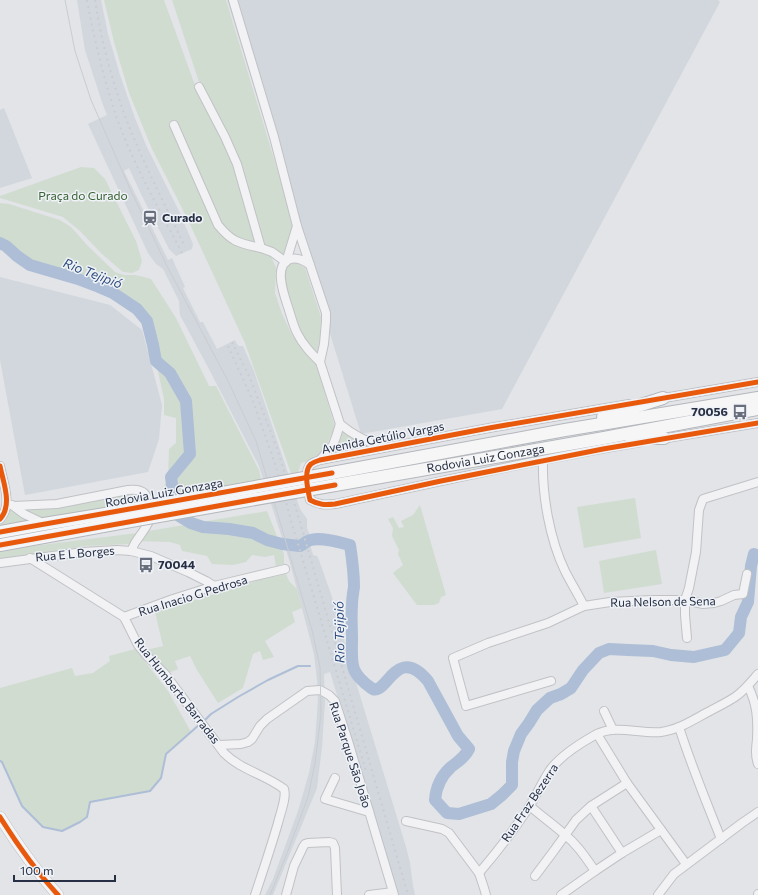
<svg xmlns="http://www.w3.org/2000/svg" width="758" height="895" font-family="Commissioner,sans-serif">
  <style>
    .built { fill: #d2d7de }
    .green { fill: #d1dcd1 }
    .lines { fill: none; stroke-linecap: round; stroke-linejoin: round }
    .stream { stroke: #adbed6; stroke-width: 2 }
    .river { stroke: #adbed6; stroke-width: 12 }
    .minor-casing { stroke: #c0c2c5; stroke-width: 10 }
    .major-casing { stroke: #bdc1c5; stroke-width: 12 }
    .highway-casing { stroke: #b4b7bc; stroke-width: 14 }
    .minor { stroke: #f2f2f4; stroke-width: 8 }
    .major { stroke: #f6f6f7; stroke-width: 11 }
    .highway { stroke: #f6f6f7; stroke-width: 12 }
    .tram { stroke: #caccd0; stroke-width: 1 }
    .rail { stroke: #caccd0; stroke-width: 2; stroke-dasharray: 2 4; stroke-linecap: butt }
    .highway-bridge-casing { stroke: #b4b7bc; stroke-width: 14; stroke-linecap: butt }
    .highway-bridge { stroke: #f6f6f7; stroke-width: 12 }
    .cycleway-casing { stroke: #eff2f7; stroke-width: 8 }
    .cycleway { stroke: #e8590c; stroke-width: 5 }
    .labels { text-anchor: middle; stroke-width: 3; stroke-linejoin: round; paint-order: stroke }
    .park-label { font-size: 12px; fill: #386132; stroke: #eff2f7 }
    .poi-label { font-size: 12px; font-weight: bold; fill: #262f43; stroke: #eff2f7; text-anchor: start }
    .street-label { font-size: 12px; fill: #262f43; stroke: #eff2f7 }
    .water-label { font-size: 13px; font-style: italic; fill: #2b4a7c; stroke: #eff2f7 }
  </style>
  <rect width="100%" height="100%" fill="#e2e4e7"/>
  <g class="built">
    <path d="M77 0H101L108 34 120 75 135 118 146 145 179 211 193 244 192 249 176 256 169 249 141 194 129 168 124 171 168 260 172 258 185 287 183 288 200 322H203L217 349 235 340 237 344 239 346H243L254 371 300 509 307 519V528L312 542 310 544 313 555 317 556 319 560 332 597 358 689 406 847 410 863 413 886 415 895H398L330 672 324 674 325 702 322 747 317 788 273 895H265L273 879 298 811 309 773 315 742 318 699 317 680 314 654 290 563 259 466 211 373 180 315 179 301 163 269 156 264 148 253 88 124 107 115 103 105 85 50Z"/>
    <path d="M227 0H718L720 2 502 409 361 434Z"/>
    <path d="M4 108 32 178 0 188V110Z"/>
    <path d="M0 277 110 305 142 330 162 405 159 439 148 472 25 495 0 360Z"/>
  </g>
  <g class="green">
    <path d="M104 0H164L196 88 223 140 234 166 260 253 271 256 276 268 275 293 282 314 293 337 316 364 335 427 323 453 308 461 301 463 298 473 292 476 245 343 188 220 152 149 129 93 114 42Z"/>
    <path d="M172 0H226L294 225 284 255 263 246 227 135 199 82Z"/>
    <path d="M81 167 94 168 105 179 136 241 142 261 139 270 132 273 123 272 102 254 80 231 63 217 0 198V196Z"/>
    <path d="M0 203 9 204 60 220 71 227 88 246 115 272 124 275H135L144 277 151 279 176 318 209 386H216L259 470 262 483 165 500 161 494 168 478 169 449 176 443V418L164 415V399L148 326 147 321 137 309 113 293 99 287 78 279 30 265 17 256 6 246 0 243Z"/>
    <path d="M294 262 299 264 305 268 321 317 320 337 317 353 315 354 304 343 282 281 286 267 289 264Z"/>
    <path d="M341 429 377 448 325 457Z"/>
    <path d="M130 491 136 499 137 503 48 519 37 518 19 508Z"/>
    <path d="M635 498 641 538 584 548 577 507Z"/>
    <path d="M10 504 15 512 34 522 0 528V524L5 521Z"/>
    <path d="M420 505 446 595 441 597 439 603 434 605H417L393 573 403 565 398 554 399 550 392 536 393 528 388 519 393 517 399 528 404 527 401 521 413 515Z"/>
    <path d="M267 511 284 554V564L276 566 274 555 265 557 252 555 246 562 233 565 212 564 207 556 182 551 180 545 170 542 133 541 130 544 86 546 0 560V552L33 546 137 533Z"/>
    <path d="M656 550 662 584 604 593 599 561Z"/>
    <path d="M286 574 289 581 297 589 302 608 292 612 295 622 265 641 274 657 263 660 260 651 253 654 243 688 218 703 197 670 190 656 175 661 178 669 167 674 146 650 163 646 155 612 263 579Z"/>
    <path d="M135 649 168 691 191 732 166 754 161 778 150 791 90 802 87 817 80 822 62 831 43 827 22 806 2 762 0 761V688L72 668 75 676 93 673 110 661 109 656Z"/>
  </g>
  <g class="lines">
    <g class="stream">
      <path d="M204 721 211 714 238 697 268 680 298 666H310"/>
      <path d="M0 761 2 762 22 806 43 827 62 831 80 822 87 817 90 802 150 791 161 778 166 754 200 724"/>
    </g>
    <path class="river" d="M0 243 6 246 17 256 30 265 78 279 99 287 113 293 137 309 147 321 153 345 156 361 170 373 186 401 190 454 171 477 176 514 191 523 203 527 229 529 253 533 267 540 282 544 300 546C303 545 305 542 308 541 318 536 339 542 350 545 352 558 354 573 354 587 353 593 352 599 352 605 351 616 352 628 352 639 352 646 351 662 354 669 356 675 364 683 370 687 386 702 395 641 428 681L458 736 469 749C465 757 459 761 451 767 441 776 436 787 435 800L447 813 459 814 491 804 502 795 512 785V762L514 751 521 734 529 723 537 710 550 698 561 694 571 688 583 670 599 653 609 649 628 650 653 651 671 655 694 657 725 650 739 633 741 617 748 602 751 566 754 554 758 556"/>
    <defs>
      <g id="minor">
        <path d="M233 0 274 137 297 226 310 265"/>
        <path d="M199 87 225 137 237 164 261 248 272 252 286 262 297 226"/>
        <path d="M174 125 218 225C233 243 239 243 261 248"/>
        <path d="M320 362C311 353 303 345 297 333 293 325 291 316 288 307 284 295 273 265 290 259 298 257 305 261 310 265L326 313V321L324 344 320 362 340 424 336 437 333 445 320 460"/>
        <path d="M658 399 758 382"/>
        <path d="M629 404 489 428 320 460C317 461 314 462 311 464 303 471 308 490 310 500 319 505 325 505 335 504 437 482 539 459 641 442"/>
        <path d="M340 424C353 435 367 442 383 447"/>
        <path d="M661 439 758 423"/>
        <path d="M543 461C542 496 550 540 565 571 571 583 578 594 584 606"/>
        <path d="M0 466C3 482 13 505 0 519"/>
        <path d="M12 505 24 514 43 523"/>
        <path d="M14 506 57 504 128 490C144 488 148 494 150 509 150 513 151 517 149 521 146 528 141 534 137 540 134 543 133 548 131 551"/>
        <path d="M30 558 124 617 138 645 147 656 165 674 224 753C241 770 266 775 284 789 287 797 280 814 278 823 271 847 263 871 255 895"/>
        <path d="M0 563 83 552 117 550 131 551 151 556 188 572 206 581 214 586"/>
        <path d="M124 617 173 599 214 586 285 569"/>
        <path d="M687 638 685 615V600L689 588 696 552 699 510 703 499 758 482"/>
        <path d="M551 681 466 706 453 658 488 643 548 623 584 606 610 602 652 600H685L703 604 714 603 721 601 734 595 743 594 747 574"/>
        <path d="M748 686C757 704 758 719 757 739 756 748 755 756 758 764"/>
        <path d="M604 711 613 730"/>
        <path d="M679 727C691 765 706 801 721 839"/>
        <path d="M597 734 627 783 686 864"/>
        <path d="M219 745 241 744 248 742 252 739 260 726 267 719 307 691 320 690 329 695 335 701 348 741 394 895"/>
        <path d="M335 778 325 799 369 812"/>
        <path d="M530 806C541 816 553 824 564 834 577 844 586 858 595 871"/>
        <path d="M591 806 622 853"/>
        <path d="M406 821 442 829 449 833 479 873 484 888 486 895"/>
        <path d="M479 873C497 852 514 830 529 807 536 796 542 782 550 770 561 755 579 744 595 735 615 724 639 734 661 732 678 730 693 720 708 712 717 707 726 703 735 697 744 691 751 682 758 674"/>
        <path d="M535 876 553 852 576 820 591 806 627 783"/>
        <path d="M286 895 294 866 303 847 305 844 308 843 329 842 333 843 335 848 337 895"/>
        <path d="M369 895 393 892"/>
        <path d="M561 895 595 871 622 853 661 830"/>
        <path d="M658 895 674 874 742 823 758 812"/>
        <path d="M758 895V894"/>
      </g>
      <path id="major" d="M0 817C17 844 36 871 58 895"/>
      <g id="highway">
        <path d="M603 417 663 398"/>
        <path d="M631 438H664"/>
        <path d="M332 473 565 430 758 398"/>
        <path id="s1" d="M335 485 604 438 758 409"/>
        <path d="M0 532 44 524 123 511"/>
        <path d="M0 545 125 522"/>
      </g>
    </defs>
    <use href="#minor" class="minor-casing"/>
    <use href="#major" class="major-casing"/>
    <use href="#highway" class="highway-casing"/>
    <use href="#minor" class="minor"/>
    <use href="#major" class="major"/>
    <use href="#highway" class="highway"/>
    <path class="tram" d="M65 0 75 51 91 100 131 191 168 268 227 379 256 441 312 630 320 667 321 714 315 763 308 797 286 856 270 895"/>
    <g class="rail">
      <path d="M87 0C94 38 103 76 115 113 132 162 158 207 182 253"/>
      <path d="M95 0C102 47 117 100 136 143 151 178 169 213 185 247"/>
      <path d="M232 342 250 378 277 448 300 522 408 895"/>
      <path d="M228 346 253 401 275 464 292 524 366 771"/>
    </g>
    <defs>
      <g id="highway-bridge">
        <path d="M123 511 332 473"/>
        <path d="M125 522 335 485"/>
      </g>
    </defs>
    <use href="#highway-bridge" class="highway-bridge-casing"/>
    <use href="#highway-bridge" class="highway-bridge"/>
    <defs>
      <g id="cycleway">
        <path d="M758 382 489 428 320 460C317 461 314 462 311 464 303 471 308 490 310 500 319 505 325 505 335 504L441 481 603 449 758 423"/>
        <path d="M0 466C3 482 13 505 0 519"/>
        <path d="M0 532 332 473"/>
        <path d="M0 545 335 485"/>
        <path d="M0 817C17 844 36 871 58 895"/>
      </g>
    </defs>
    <use href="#cycleway" class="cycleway-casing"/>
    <use href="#cycleway" class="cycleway"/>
  </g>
  <defs>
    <symbol id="station-bare" viewBox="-9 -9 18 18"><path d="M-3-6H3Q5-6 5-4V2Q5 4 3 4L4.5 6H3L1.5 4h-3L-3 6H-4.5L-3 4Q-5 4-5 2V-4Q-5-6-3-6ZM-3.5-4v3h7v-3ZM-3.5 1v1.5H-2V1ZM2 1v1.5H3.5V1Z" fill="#686e7c" stroke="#eff2f7" stroke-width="2.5" paint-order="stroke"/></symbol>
    <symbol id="bus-bare" viewBox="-9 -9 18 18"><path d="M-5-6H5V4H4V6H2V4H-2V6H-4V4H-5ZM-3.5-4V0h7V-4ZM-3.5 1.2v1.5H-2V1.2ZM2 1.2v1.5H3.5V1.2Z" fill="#686e7c" stroke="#eff2f7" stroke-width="2.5" paint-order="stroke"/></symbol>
  </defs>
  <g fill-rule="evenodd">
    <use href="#station-bare" x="139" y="207" width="22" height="22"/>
    <use href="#bus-bare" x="729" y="401" width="22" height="22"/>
    <use href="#bus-bare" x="135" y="554" width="22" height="22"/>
  </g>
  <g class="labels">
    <g class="park-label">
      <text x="83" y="200">Praça do Curado</text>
    </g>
    <g class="poi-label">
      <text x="162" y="222">Curado</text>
      <text x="728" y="416" text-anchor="end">70056</text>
      <text x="158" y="569">70044</text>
    </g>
    <g class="street-label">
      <text transform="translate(383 438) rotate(-11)" y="4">Avenida Getúlio Vargas</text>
      <text dy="4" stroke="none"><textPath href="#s1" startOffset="153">Rodovia Luiz Gonzaga</textPath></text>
      <text transform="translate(164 493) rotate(-10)" y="4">Rodovia Luiz Gonzaga</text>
      <text transform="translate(75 554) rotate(-5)" y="4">Rua E L Borges</text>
      <text transform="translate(193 596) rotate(-17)" y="4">Rua Inacio G Pedrosa</text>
      <text transform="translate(663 602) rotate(-1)" y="4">Rua Nelson de Sena</text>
      <text transform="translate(177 691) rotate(52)" y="4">Rua Humberto Barradas</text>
      <text transform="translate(350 755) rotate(72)" y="4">Rua Parque São João</text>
      <text transform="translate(530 803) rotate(-56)" y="4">Rua Fraz Bezerra</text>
    </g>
    <g class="water-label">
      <text transform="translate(93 273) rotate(21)" y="5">Rio Tejipió</text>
      <text transform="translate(339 632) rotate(-91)" y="5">Rio Tejipió</text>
    </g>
  </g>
  <path d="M14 875v6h101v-6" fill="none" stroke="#262f43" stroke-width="2"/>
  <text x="20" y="875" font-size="12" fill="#262f43" stroke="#eff2f7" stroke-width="3" paint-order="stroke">100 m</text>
</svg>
